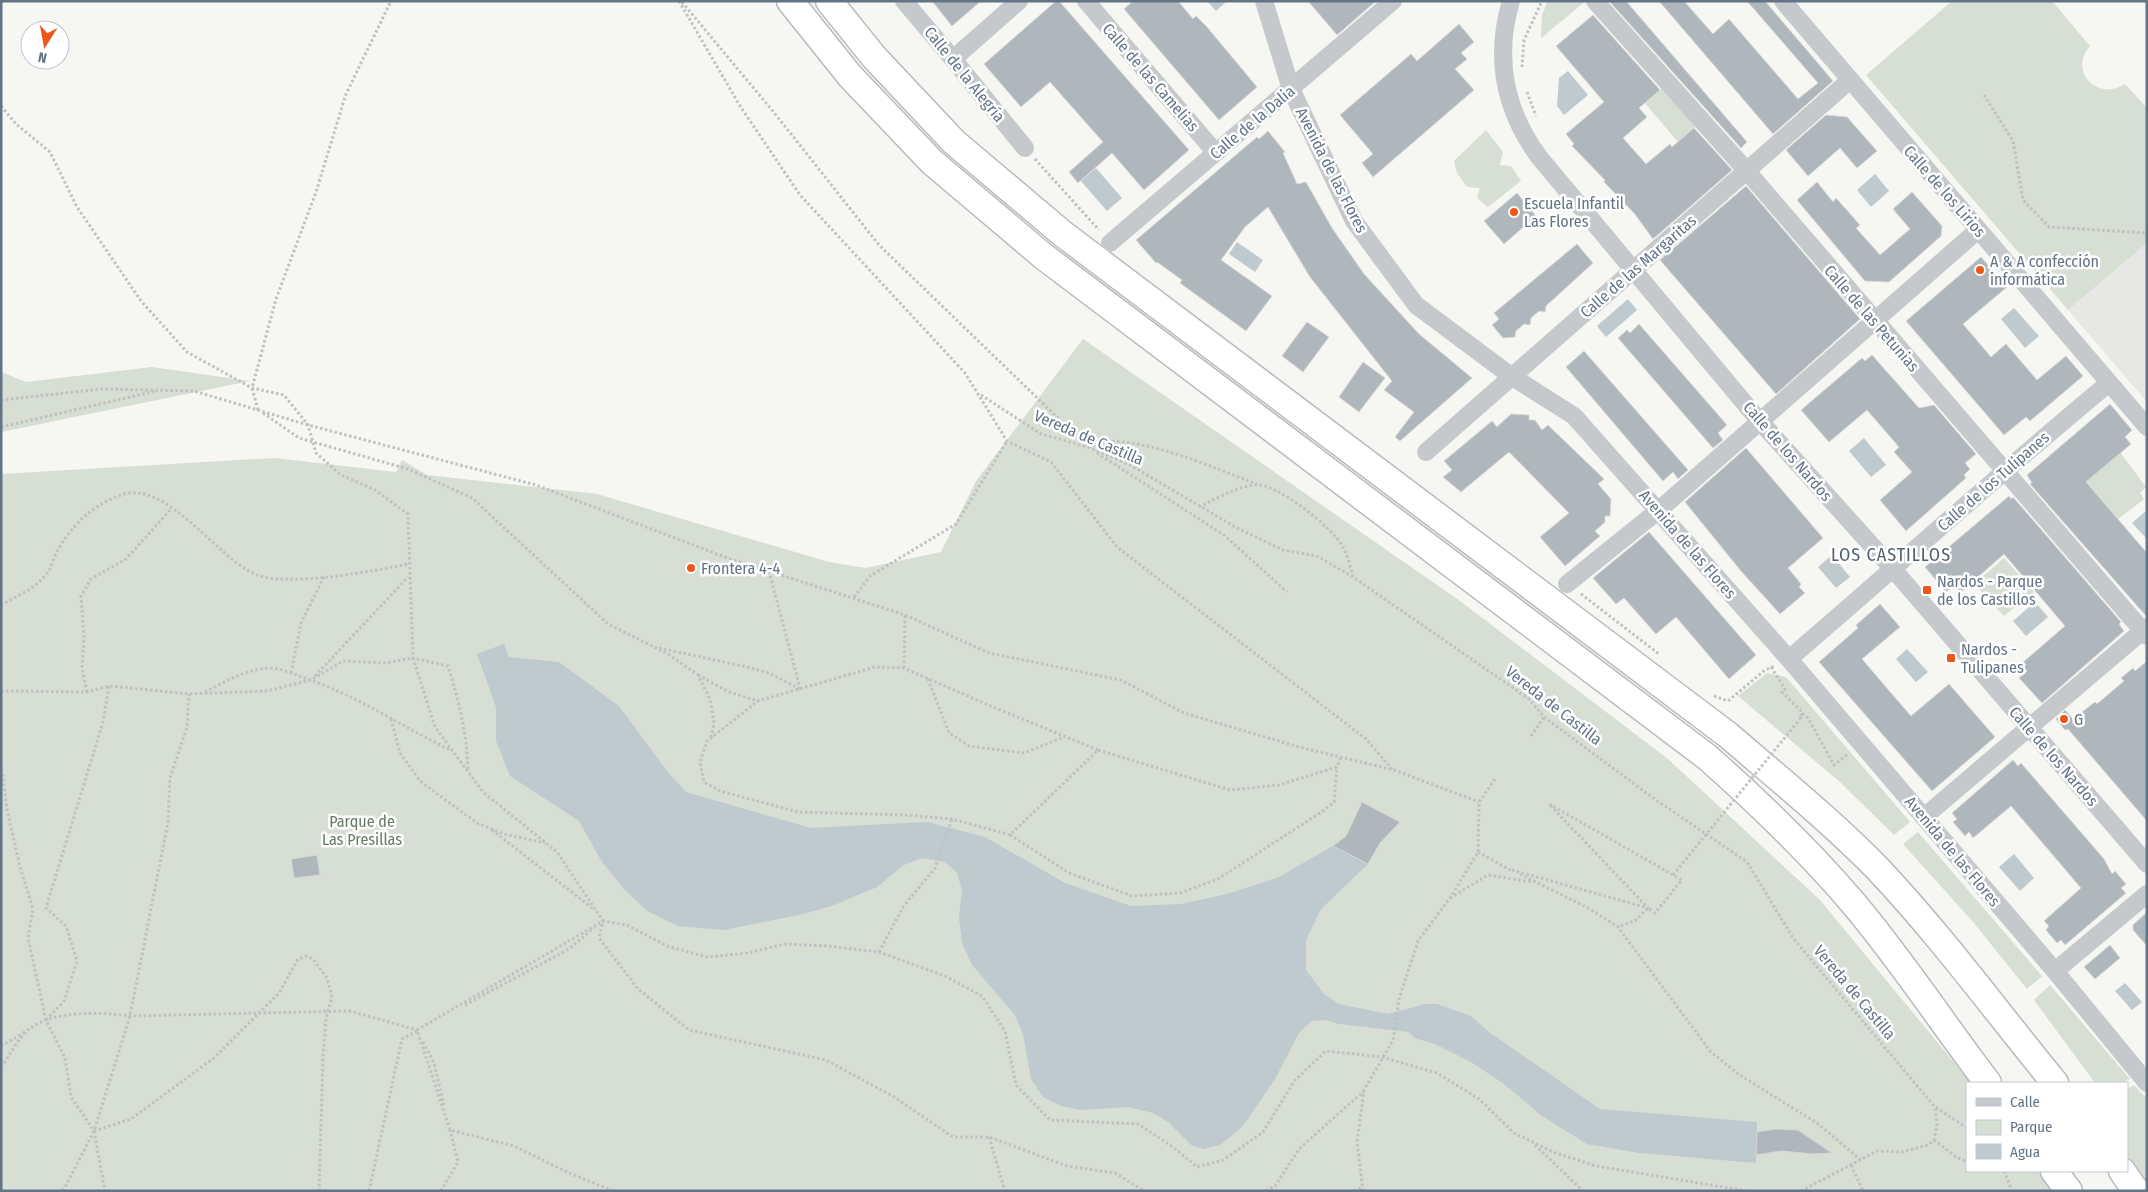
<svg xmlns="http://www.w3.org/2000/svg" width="2148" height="1192" font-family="'Fira Sans Condensed',sans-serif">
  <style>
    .built { fill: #e7e8e6 }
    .green { fill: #d7ded3 }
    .water { fill: #bfcacf }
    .building { fill: #afb6bc; stroke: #d8d8d5 }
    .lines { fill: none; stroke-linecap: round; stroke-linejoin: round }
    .highway-casing { stroke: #b7bbbe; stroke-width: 29 }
    .path { stroke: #bfc1c3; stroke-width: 3; stroke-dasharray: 2.5 2.5; stroke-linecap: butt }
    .minor { stroke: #c5c9cc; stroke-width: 18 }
    .highway { stroke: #fff; stroke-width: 26 }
    .path-bridge { stroke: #bfc1c3; stroke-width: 3; stroke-dasharray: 2.5 2.5; stroke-linecap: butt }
    .poi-dot { fill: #ef561a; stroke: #fff; stroke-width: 2 }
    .labels { text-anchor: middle; stroke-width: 5; stroke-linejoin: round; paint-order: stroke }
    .street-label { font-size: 16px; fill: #637486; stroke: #fff }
    .poi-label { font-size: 16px; fill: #637486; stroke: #fff; text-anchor: start }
    .park-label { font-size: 16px; fill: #667c62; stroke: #fff }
    .neighbourhood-label { font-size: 18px; letter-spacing: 1px; fill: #525e6a; stroke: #fff }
  </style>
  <rect width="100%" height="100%" fill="#f6f6f2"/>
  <path class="built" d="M2147 243V402L2068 310Z"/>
  <g class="green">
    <path d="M1548 1H1586L1541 38 1542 15Z"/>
    <path d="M1952 1H2052L2090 46C2068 71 2097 102 2125 84L2147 108V243L2068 310 1866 75Z"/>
    <path d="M1665 86 1698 125 1678 142 1645 103Z"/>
    <path d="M1486 130 1503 152 1500 165 1511 166 1521 181 1488 207 1477 198 1480 188 1467 187 1457 173 1454 161Z"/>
    <path d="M1083 339 1460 601 1668 759 1820 900 1971 1083H1967V1171H2039L2055 1191H1V474L275 458 396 472 402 460 427 475 597 494 829 562 865 568 941 552 976 481Z"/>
    <path d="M152 367 250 381 1 432V372L26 382Z"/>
    <path d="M2119 451 2146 487 2140 493 2144 499 2117 520 2084 481Z"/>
    <path d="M2004 558 2034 592 2004 616 1974 584Z"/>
    <path d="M1767 673 1786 677 1910 822 1894 835 1840 782 1738 696Z"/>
    <path d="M1918 832 2042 976 2027 989 1973 922 1903 844Z"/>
    <path d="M2050 985 2130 1079 2121 1083H2095L2034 1000Z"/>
    <path d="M2134 1085 2147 1099V1182L2127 1155V1089Z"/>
  </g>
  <g class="water">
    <path d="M1207 1H1227L1216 11Z"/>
    <path d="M1568 71 1588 95 1564 115 1557 106 1559 78Z"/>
    <path d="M1096 168 1122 198 1107 211 1081 181Z"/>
    <path d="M1875 174 1889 191 1871 207 1857 190Z"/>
    <path d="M1237 242 1263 260 1255 272 1229 254Z"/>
    <path d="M1628 299 1637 310 1606 337 1597 326Z"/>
    <path d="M2014 308 2039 336 2025 348 2001 319Z"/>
    <path d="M1864 438 1886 465 1871 477 1849 451Z"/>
    <path d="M2147 510V537L2146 538 2132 523Z"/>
    <path d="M1832 555 1850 577 1836 588 1818 567Z"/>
    <path d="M2035 602 2048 617 2026 636 2013 621Z"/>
    <path d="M504 644 509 657 559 662 619 706 667 771 686 792 811 828 927 822 985 837 1065 883 1131 906 1181 904 1227 894 1277 878 1333 846 1368 864 1321 909 1306 940V970L1324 994 1339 1004 1388 1014 1425 1004H1437L1471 1016 1489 1032 1600 1109 1757 1122 1756 1163 1639 1153 1587 1144 1542 1116 1504 1084 1471 1062 1435 1044 1414 1038 1409 1032 1339 1024 1325 1020 1312 1021 1299 1033 1275 1079 1243 1126 1220 1145 1203 1149 1191 1145 1168 1122 1153 1113 1128 1107 1080 1110 1061 1106 1043 1097 1031 1079 1023 1034 1015 1015 972 965 962 943 959 918 962 890 957 873 945 862 922 858 904 865 877 887 832 906 799 915 723 930 678 926 647 911 624 889 602 862 579 821 510 776 496 741V707L477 654Z"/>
    <path d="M1907 649 1928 672 1916 682 1896 659Z"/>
    <path d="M2014 854 2034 878 2020 891 1999 867Z"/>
    <path d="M2125 983 2142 1002 2132 1010 2115 991Z"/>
  </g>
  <g class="building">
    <path d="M932 1H981L952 26Z"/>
    <path d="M1056 1H1059L1189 150 1144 190 1112 153 1078 183 1069 172 1103 142 1050 82 1021 107 984 64Z"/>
    <path d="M1133 1H1178L1193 19 1196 16 1207 27 1257 87 1219 120 1124 9Z"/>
    <path d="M1308 1H1376L1337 35Z"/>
    <path d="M1609 1H1626L1747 142 1741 148Z"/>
    <path d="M1659 1H1684L1713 34 1729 19 1798 99 1818 83 1747 1H1765L1833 81 1773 134Z"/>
    <path d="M1593 15 1660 90 1639 108 1647 117 1623 138 1646 164 1670 144 1672 147 1694 128 1732 170 1653 239 1634 213 1604 182 1605 180 1572 146 1574 144 1566 134 1604 102 1556 46Z"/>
    <path d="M1459 24 1474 42 1461 53 1467 59 1455 69 1474 90 1373 177 1362 163 1373 154 1340 115 1411 54 1417 61Z"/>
    <path d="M1826 115 1847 117 1877 151 1857 168 1840 148 1808 176 1786 150Z"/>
    <path d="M1268 131 1285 152 1283 153 1297 184 1306 182 1332 228 1364 274 1419 334 1472 378 1400 441 1395 437 1414 412 1384 390 1392 381 1310 277 1268 207 1245 227 1221 260 1272 296 1246 331 1180 283 1182 280 1157 262 1156 263 1136 240 1257 137 1259 139Z"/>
    <path d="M1817 182 1833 202 1836 198 1860 225 1856 228 1880 255 1910 229 1893 209 1912 192 1942 226 1941 236 1889 282 1865 281 1797 200Z"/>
    <path d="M1746 186 1860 319 1776 394 1660 260Z"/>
    <path d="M1517 193 1536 216 1504 244 1484 221Z"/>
    <path d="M1577 244 1593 263 1546 306 1545 312 1539 311 1531 318 1530 325 1524 324 1516 331 1515 337 1503 338 1492 325 1499 319 1494 313Z"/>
    <path d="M1981 257 2007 287 1963 324 1991 357 2006 344 2037 380 2066 356 2083 376 2030 421 2026 417 2004 435 1906 321Z"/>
    <path d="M1307 322 1329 337 1303 372 1282 356Z"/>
    <path d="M1639 324 1727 425 1718 433 1723 440 1713 448 1618 338 1627 330 1630 333Z"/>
    <path d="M1584 351 1688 470 1678 479 1673 472 1663 481 1566 367Z"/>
    <path d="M1872 355 1919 408 1934 405 1976 454 1965 463 1970 469 1964 475 1966 478 1906 531 1880 500 1912 472 1894 452 1899 447 1867 410 1829 442 1801 410 1862 358 1865 361Z"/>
    <path d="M1363 362 1385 378 1359 412 1339 397Z"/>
    <path d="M2110 404 2132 430 2125 437 2131 444 2086 482 2147 553V617L2030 484 2032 483 2027 475Z"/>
    <path d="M1511 414 1529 415V420H1535L1542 430 1548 425 1604 479 1598 484 1611 499 1610 516H1605V522L1595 531 1600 536 1565 566 1540 537 1569 513 1509 452 1461 492 1443 477 1452 470 1444 461 1492 421 1497 427Z"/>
    <path d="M1746 448 1823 538 1788 568 1801 584 1799 587 1805 593 1780 614 1741 571 1685 502Z"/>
    <path d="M2009 496 2011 499 2013 497 2121 622 2119 624 2124 631 2042 703 2019 678 2027 671 2021 664 2065 626 2004 554 1960 593 1954 585 1946 592 1925 567Z"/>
    <path d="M1649 532 1756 655 1729 679 1676 617 1656 634 1624 598 1616 604 1593 578Z"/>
    <path d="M1880 604 1900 627 1862 659 1891 693 1911 716 1949 684 1995 737 1932 791 1819 662 1858 628 1856 625Z"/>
    <path d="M2147 661V821L2068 729 2065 730 2056 719 2065 710 2073 719 2095 702 2097 704 2124 681 2121 678 2133 668 2135 671Z"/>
    <path d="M2013 760 2018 766 2021 763 2104 859 2112 874 2115 871 2126 884 2121 888 2126 893 2065 945 2061 940 2057 943 2046 930 2049 926 2044 921 2081 888 2011 806 1973 838 1969 832 1965 836 1953 822 1957 819 1952 813Z"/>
    <path d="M1362 802 1400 822 1380 843 1368 864 1333 846 1346 836Z"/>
    <path d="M317 855 320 875 294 878 291 859Z"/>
    <path d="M2147 912V946L2133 930V925Z"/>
    <path d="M2110 945 2120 958 2095 979 2084 967Z"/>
    <path d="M1775 1129 1798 1130 1832 1153 1813 1154 1781 1151 1756 1155 1757 1132Z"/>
  </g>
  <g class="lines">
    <defs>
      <g id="highway">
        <path d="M790 1 850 76 932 162 1043 256 1707 757C1759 803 1809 851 1854 904 1902 961 1943 1024 1988 1083"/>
        <path d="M829 1 874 57 954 142 1063 234 1728 735C1778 778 1831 821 1878 869 1942 937 1996 1011 2055 1083"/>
        <path d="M2054 1171 2069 1191"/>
        <path d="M2122 1171 2136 1191"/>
      </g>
    </defs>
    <use href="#highway" class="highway-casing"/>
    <g class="path">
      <path d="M679 1 740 106 800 195 965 373 1007 441 1051 462 1117 547 1366 739 1393 770"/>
      <path d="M682 2 776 115 879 245 1086 445"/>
      <path d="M1522 67 1524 40 1542 1"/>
      <path d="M1527 92 1536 116"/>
      <path d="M1984 95 2013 141 2023 200 2049 227 2147 233"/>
      <path d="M1 106 16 124 50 152 77 207 141 301 187 352 252 388 284 395 308 425 316 453 341 475 375 490 408 514 413 658 448 666C459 701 467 734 468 771"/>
      <path d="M1035 159 1099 230"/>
      <path d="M981 395 1041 434 1088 447 1130 465 1237 528 1283 550 1317 556 1353 577 1529 699 1544 717 1656 800 1747 862 1793 938 1934 1106 1967 1128"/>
      <path d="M1 400 101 389 194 391 308 425 536 485 722 556 905 615 989 653 1121 680 1184 713 1299 747 1394 770 1479 802"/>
      <path d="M258 410 252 388 276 299 316 192 346 94 391 1"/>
      <path d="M263 413 299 438 408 469 472 498 608 624 668 654 698 675 710 699 714 723 711 738"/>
      <path d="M1 427 156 391"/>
      <path d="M1088 447C1095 445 1103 441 1110 441 1160 443 1211 467 1257 484"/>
      <path d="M1097 453 1224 535 1287 592"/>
      <path d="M1199 507C1216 499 1235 487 1255 485 1276 482 1334 529 1343 547 1348 556 1350 567 1353 576"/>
      <path d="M769 571 800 688"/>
      <path d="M1581 594 1659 654"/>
      <path d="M854 597 870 576 956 524 1007 441"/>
      <path d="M1 605C17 596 37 588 48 572 53 564 55 553 61 545 75 522 95 504 121 495 166 478 218 560 257 575 287 587 374 571 408 564"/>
      <path d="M659 648 743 666 769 673 800 689"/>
      <path d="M1771 667 1785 689 1782 692 1802 712 1801 716"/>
      <path d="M904 668 905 615"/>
      <path d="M291 673 301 623 324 577"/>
      <path d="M698 675 729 692 758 701"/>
      <path d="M315 676 408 577"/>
      <path d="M928 679 949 733 969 746 1024 753 1064 737"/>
      <path d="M1 691 87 692 109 686 189 694 266 691 311 680 343 661 385 663 413 658 435 727 483 792 557 852 603 921 599 938 638 989 689 1030 826 1060 894 1097 953 1137H989L1067 1166 1115 1173 1144 1191"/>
      <path d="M87 692 82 668 84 637 81 596 91 579 126 559 172 508"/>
      <path d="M205 692C226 681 248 668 273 668 281 669 291 673 299 676 353 693 401 726 452 751"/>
      <path d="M1714 696 1728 701 1765 670 1775 666"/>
      <path d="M391 719 400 753 420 781 477 823 504 834 545 843"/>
      <path d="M1800 719 1803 714 1808 718 1834 765 1848 754"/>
      <path d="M1531 736 1544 717"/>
      <path d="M1098 750 993 707 904 668 875 667 758 701 707 741 700 762 704 782 720 791 798 812 906 815 952 819 1010 835 1098 750 1230 790 1279 785 1337 767 1341 757"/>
      <path d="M1 764 7 809 20 867 33 909 28 938 46 1020 65 1058 71 1097 94 1131 105 1191"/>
      <path d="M492 830 592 908"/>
      <path d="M1010 835 1069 873 1132 896 1180 893 1218 879 1323 811 1334 802 1337 767"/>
      <path d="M1478 852 1512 871"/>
      <path d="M1512 870 1648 908 1549 804 1682 880 1655 913 1648 908 1636 920 1618 927"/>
      <path d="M1520 874 1588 908 1618 927 1710 1051 1738 1074 1817 1123 1861 1160"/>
      <path d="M1450 898 1488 875 1532 882"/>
      <path d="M879 952 903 907 935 868 952 819"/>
      <path d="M465 1005 569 949 594 928"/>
      <path d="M46 1020 64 1001 77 961 66 926 46 908 103 722 109 686"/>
      <path d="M423 1042 434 1063 444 1105"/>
      <path d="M1 1046 25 1032"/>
      <path d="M1 1067C10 1056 18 1038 29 1029 54 1010 100 1012 130 1016L350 1011 417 1030"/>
      <path d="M94 1131 131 1119 214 1058 279 993 298 959 307 956 313 959 327 978 332 997 326 1019 323 1057 319 1191"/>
      <path d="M989 1137 1005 1191"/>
      <path d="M1934 1140 1956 1157 1967 1162"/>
      <path d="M1535 1145 1583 1191"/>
      <path d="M1851 1165 1863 1191"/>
      <path d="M2004 1171 2012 1191"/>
      <path d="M63 1191 94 1131 130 1016 168 822 170 778 187 727 189 694"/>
      <path d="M369 1191 402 1039 417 1031"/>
      <path d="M441 1191 458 1162 450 1130"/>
      <path d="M613 1191 567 1172 514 1146 450 1130 417 1030 603 921 627 925 667 946 707 957 747 953 785 944 827 946 879 952 945 976 982 996 1005 1031 1016 1085 1050 1120 1138 1124 1173 1147 1197 1167 1223 1160 1263 1132 1295 1080 1326 1051 1382 1057 1437 1073 1479 1099 1514 1133 1553 1152 1596 1166 1747 1191"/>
      <path d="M1266 1191 1275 1186 1299 1149 1364 1091"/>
      <path d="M1354 1191 1363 1187"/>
      <path d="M1363 1191 1357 1142 1364 1090 1393 1040 1399 999 1418 941 1450 898 1478 852 1479 802 1495 779"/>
      <path d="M1801 1191 1877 1151 1902 1152 1928 1145 1934 1140 1937 1125 1935 1107"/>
    </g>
    <g class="minor">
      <path d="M904 1 953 59 1025 148"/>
      <path d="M1086 1 1216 153"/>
      <path d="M1264 1 1291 89 1354 221 1416 305 1511 376 1574 416 1789 659 2055 971 2147 1083"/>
      <path d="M1511 1C1494 58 1504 109 1539 157L1757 418 1893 569 2147 864"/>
      <path d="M1595 1 1746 170 2147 636"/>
      <path d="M1783 1 2147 427"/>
      <path d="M953 59 1019 1"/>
      <path d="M1110 243 1393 1"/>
      <path d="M1426 452 1850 80"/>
      <path d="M1567 584 1659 510 1978 230"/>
      <path d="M1789 659C1896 567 2000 473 2109 383"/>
      <path d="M1924 817 2147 627"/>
      <path d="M2055 971 2147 894"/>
    </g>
    <use href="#highway" class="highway"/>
    <path class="path-bridge" d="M1673 875 1800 719"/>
  </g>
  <g class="poi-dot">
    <circle cx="1514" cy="212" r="5"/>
    <circle cx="1980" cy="270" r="5"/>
    <circle cx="691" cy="568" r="5"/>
    <rect x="1922" y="585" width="10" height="10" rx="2.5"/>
    <rect x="1946" y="653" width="10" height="10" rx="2.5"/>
    <circle cx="2064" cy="719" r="5"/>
  </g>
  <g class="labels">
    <g class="street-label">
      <text transform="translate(965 74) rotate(51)" y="6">Calle de la Alegría</text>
      <text transform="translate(1151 77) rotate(49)" y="6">Calle de las Camelias</text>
      <text transform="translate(1252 122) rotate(-40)" y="6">Calle de la Dalia</text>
      <text transform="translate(1332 170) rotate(63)" y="6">Avenida de las Flores</text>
      <text transform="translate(1945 191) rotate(49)" y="6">Calle de los Lirios</text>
      <text transform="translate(1638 266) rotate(-41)" y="6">Calle de las Margaritas</text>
      <text transform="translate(1872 318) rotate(49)" y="6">Calle de las Petunias</text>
      <text transform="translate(1089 437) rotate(23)" y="6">Vereda de Castilla</text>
      <text transform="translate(1788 451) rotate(49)" y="6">Calle de los Nardos</text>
      <text transform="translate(1993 481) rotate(-41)" y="6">Calle de los Tulipanes</text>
      <text transform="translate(1688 544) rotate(49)" y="6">Avenida de las Flores</text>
      <text transform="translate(1554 705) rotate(38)" y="6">Vereda de Castilla</text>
      <text transform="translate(2054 756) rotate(49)" y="6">Calle de los Nardos</text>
      <text transform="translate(1953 851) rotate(50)" y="6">Avenida de las Flores</text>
      <text transform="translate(1855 992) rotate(50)" y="6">Vereda de Castilla</text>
    </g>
    <g class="poi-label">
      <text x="1524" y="209">Escuela Infantil<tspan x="1524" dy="18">Las Flores</tspan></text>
      <text x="1990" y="267">A &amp; A confección<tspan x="1990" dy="18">informática</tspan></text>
      <text x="701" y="574">Frontera 4-4</text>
      <text x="1937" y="587">Nardos - Parque<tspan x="1937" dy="18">de los Castillos</tspan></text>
      <text x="1961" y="655">Nardos -<tspan x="1961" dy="18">Tulipanes</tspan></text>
      <text x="2074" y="725">G</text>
    </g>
    <g class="park-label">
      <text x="362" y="827">Parque de<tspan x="362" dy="18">Las Presillas</tspan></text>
    </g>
    <g class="neighbourhood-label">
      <text x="1891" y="561">LOS CASTILLOS</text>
    </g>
  </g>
  <rect width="2148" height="1192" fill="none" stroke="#637486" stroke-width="5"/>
  <rect x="1966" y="1082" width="162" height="90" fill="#ffffff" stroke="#c1c7cf"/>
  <rect x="1976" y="1098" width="25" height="8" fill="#c5c9cc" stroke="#c1c7cf"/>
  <text x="2010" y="1107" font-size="15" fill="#637486">Calle</text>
  <rect x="1976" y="1120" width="25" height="15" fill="#d7ded3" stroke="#c1c7cf"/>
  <text x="2010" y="1132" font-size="15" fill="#637486">Parque</text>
  <rect x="1976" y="1144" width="25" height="15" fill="#bfcacf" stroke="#c1c7cf"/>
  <text x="2010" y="1157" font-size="15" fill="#637486">Agua</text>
  <g transform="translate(45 45) rotate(191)"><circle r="24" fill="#ffffff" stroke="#c1c7cf"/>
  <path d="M0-4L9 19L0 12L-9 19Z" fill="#ef561a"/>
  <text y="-8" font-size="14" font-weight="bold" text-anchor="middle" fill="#637486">N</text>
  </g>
</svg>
